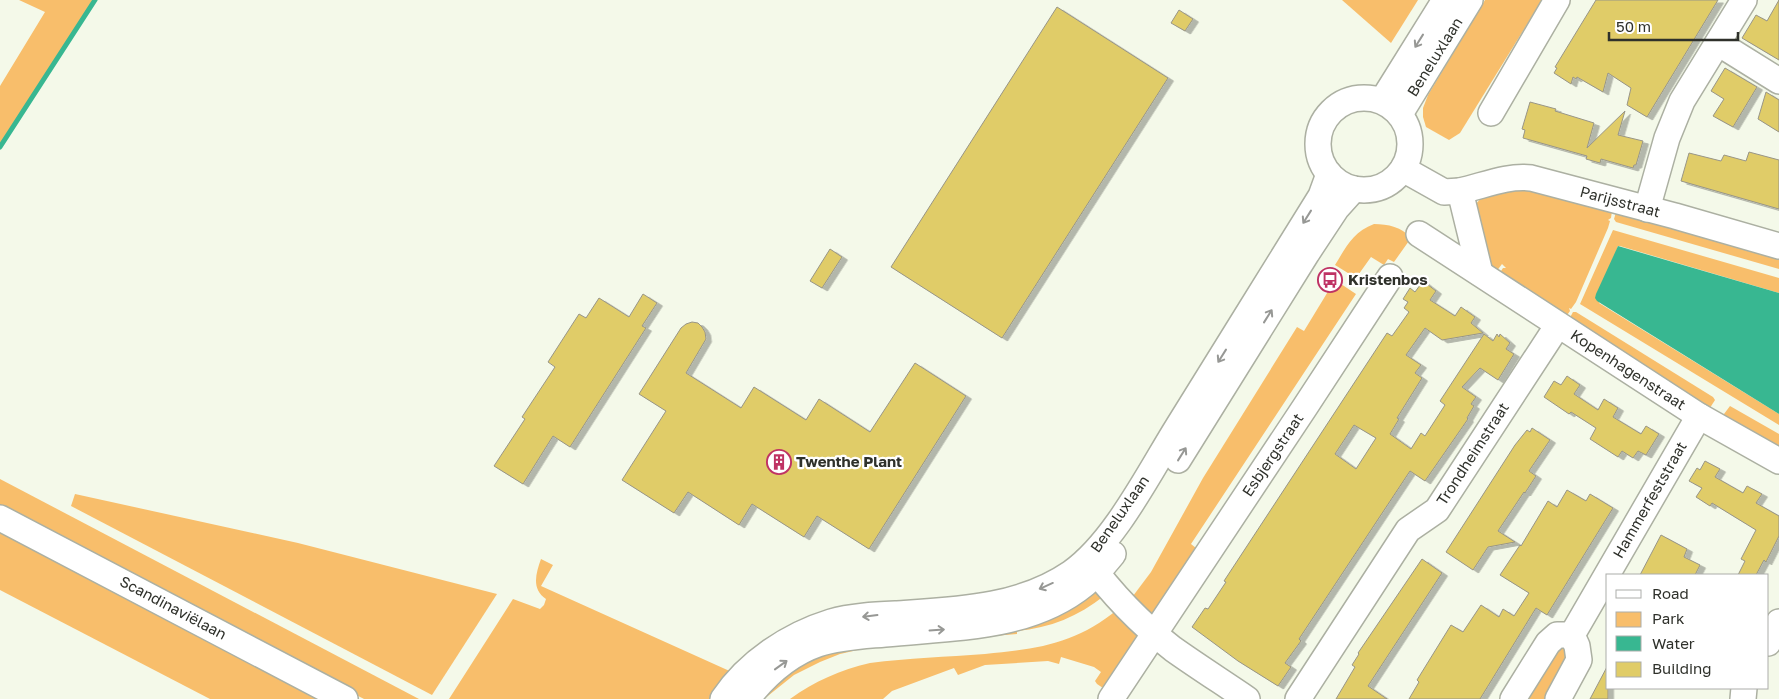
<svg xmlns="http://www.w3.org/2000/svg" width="1779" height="699" font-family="'Golos Text',sans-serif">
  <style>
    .green { fill: #f8be6b }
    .water { fill: #38b791 }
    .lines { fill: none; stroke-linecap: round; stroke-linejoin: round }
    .stream { stroke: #38b791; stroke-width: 5 }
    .building { fill: #e0cc67; stroke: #989587; fill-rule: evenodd; filter: url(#shadow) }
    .minor-casing { stroke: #acb0a2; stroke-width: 28 }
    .minor { stroke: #fff; stroke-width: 25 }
    .oneway { stroke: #979895 }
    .labels { text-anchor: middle; stroke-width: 4.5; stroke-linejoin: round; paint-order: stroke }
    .street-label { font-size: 15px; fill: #2f312b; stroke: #fff }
    .poi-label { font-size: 15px; font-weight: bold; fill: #2f312b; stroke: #fff; text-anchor: start }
  </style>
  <defs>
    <filter id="shadow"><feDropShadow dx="5.5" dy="3" stdDeviation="0" flood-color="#0004"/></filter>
  </defs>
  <rect width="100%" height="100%" fill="#f4f9e9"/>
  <g class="green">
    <path d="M19 0H95L0 147V86L45 12Z"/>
    <path d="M1342 0H1418L1391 43Z"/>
    <path d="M1485 0H1542L1460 133 1449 140 1426 127 1423 117V108L1428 95Z"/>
    <path d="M1523 188 1612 211 1611 218 1608 220 1610 221 1608 228 1576 302 1571 309 1569 308 1570 311 1565 318 1499 274 1503 268H1506L1502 264 1496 272 1488 265 1475 205 1482 197Z"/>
    <path d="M1617 209 1779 255V269L1616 222 1614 219Z"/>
    <path d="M1374 224C1388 224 1402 227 1411 238L1394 262 1388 259 1384 265 1371 257 1356 278 1335 265C1346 247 1353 232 1374 224Z"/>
    <path d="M1613 230 1779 278V293L1620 246H1618L1599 303 1779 414V425L1580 304Z"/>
    <path d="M1335 280 1356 294 1191 544 1201 552 1158 612 1148 613 1133 596 1151 572 1203 478 1297 327 1304 331Z"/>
    <path d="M1573 312H1576L1713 397 1715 400 1708 411 1567 323Z"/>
    <path d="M1730 406 1779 434V451L1721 418Z"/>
    <path d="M0 479 419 699H364L0 508Z"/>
    <path d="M75 494 298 543 497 594 432 695 71 506Z"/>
    <path d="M0 529 324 699H210L0 590Z"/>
    <path d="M541 559 553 565 541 586 734 673 713 699H449L513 599 540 609 544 605 546 599C531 589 536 573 541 559Z"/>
    <path d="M1095 591 1104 596C1079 616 1050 628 1017 631V634L875 646 840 654 820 662 794 675 764 699H749L796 661Z"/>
    <path d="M1118 609 1140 635 1111 686 1103 688 1097 684 1095 681 1101 672 1094 667 1061 657 1059 664 1048 661 985 665 958 675 954 668 892 691 883 699H790C815 681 840 670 870 663 908 658 947 657 985 654 1037 649 1076 644 1118 609Z"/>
    <path d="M1561 646 1570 650 1553 699H1519Z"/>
  </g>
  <path class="water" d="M1618 246 1779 293V414L1597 301 1595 298 1596 294Z"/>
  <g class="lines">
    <path class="stream" d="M0 147 95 0"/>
  </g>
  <g class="building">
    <path d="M1596 0H1718L1647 117 1627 105 1631 88 1608 73 1603 92 1577 77 1576 79 1573 77 1571 84 1554 73 1557 68 1555 67Z"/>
    <path d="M1779 0V60L1742 38 1756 15 1767 21Z"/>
    <path d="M1057 7 1168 78 1002 338 891 267Z"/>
    <path d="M1179 10 1193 19 1185 31 1171 23Z"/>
    <path d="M1725 68 1757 87 1733 127 1713 116 1724 99 1711 91Z"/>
    <path d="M1766 92 1779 100V132L1758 119Z"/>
    <path d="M1530 102 1556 109 1555 111 1594 123 1587 148 1625 111 1618 135 1643 141 1636 165H1634L1633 168 1601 159 1600 163 1586 159 1587 156 1523 138 1525 130 1522 129Z"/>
    <path d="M1749 152 1779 160V209L1681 181 1689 153 1721 161 1724 155 1746 161Z"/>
    <path d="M830 249 842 257 822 288 810 281Z"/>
    <path d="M1423 281 1436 291 1430 300 1455 316 1461 307 1475 317 1471 323 1483 333 1442 340 1425 328 1406 355 1421 365 1415 373 1422 378 1397 418 1399 419 1390 434 1411 449 1421 433 1425 436 1445 405 1440 401 1484 334 1493 341 1497 334 1499 337 1500 334 1510 343 1506 349 1514 354 1498 380 1480 368 1462 387 1476 397 1471 404 1474 406 1467 418 1468 419 1425 481 1410 471 1299 639 1301 641 1285 663 1291 667 1278 686 1238 661 1192 627 1205 608 1208 609 1226 582 1224 581 1387 333 1392 336 1409 312 1404 308 1408 302 1403 299 1410 288 1415 292ZM1354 425 1376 438 1356 469 1335 454Z"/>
    <path d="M643 294 657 303 642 326 646 328 570 447 553 436 523 484 494 466 525 419 522 417 555 367 548 362 579 314 586 318 599 298 629 317Z"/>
    <path d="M692 322 698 323 702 327 705 332 706 339 686 373 741 408 754 387 806 420 819 399 870 432 915 363 966 396 869 549 817 516 804 537 752 504 739 525 688 492 674 513 622 480 666 411 639 394 681 328 686 324Z"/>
    <path d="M1567 376 1580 385 1574 394 1598 410 1604 399 1618 408 1613 417 1641 434 1646 426 1659 434 1646 455 1638 451 1633 458 1622 451 1618 457 1590 439 1596 428 1571 412 1569 414 1544 397 1554 381 1561 385Z"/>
    <path d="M1532 428 1550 440 1529 471 1536 476 1525 493 1524 492 1498 531 1515 542 1488 547 1473 570 1446 552 1515 445 1527 430 1530 432Z"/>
    <path d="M1705 461 1720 469 1715 477 1743 493 1747 486 1762 494 1756 503 1779 516V536L1766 562 1764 560 1756 575H1738L1745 561 1741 559 1756 530 1712 503 1710 506 1696 497 1702 488 1689 481 1697 468 1700 470Z"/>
    <path d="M1567 490 1586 501 1590 494 1613 508 1547 615 1536 608 1480 699H1409L1419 682 1417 680 1451 625 1463 632 1481 605 1499 617 1503 609 1514 616 1529 593 1500 575 1520 545 1521 546 1548 501 1557 507Z"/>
    <path d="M1661 535 1687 549 1684 557 1700 565 1695 575H1640Z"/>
    <path d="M1422 559 1442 573 1368 686 1387 699H1336L1355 667 1352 665 1359 654 1358 653Z"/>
    <path d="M1608 665V699H1590Z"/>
  </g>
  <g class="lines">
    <defs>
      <g id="minor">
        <path d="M1718 43 1779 81"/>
        <circle cx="1364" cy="144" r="46"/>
        <path d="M1382 101 1445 0"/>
        <path d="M1491 113 1557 0"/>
        <path d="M1400 114 1470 0"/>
        <path d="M1403 169 1444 192 1460 191 1480 273"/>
        <path d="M1460 191C1483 186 1507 175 1531 178L1675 216 1779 246"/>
        <path d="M1647 209 1667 138 1682 101 1744 0"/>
        <path d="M1419 234 1699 416 1779 461"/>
        <path d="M1178 460 1307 253 1336 209 1354 189"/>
        <path d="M0 518 345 699"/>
        <path d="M1087 560C1111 593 1141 624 1173 649 1197 666 1222 682 1247 699"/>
        <path d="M1572 635 1699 416"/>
        <path d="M1768 643 1779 622"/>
        <path d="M723 699C748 662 789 635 831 622 852 616 876 615 897 614 957 610 1020 608 1071 573 1114 543 1149 473 1177 428 1225 351 1273 273 1321 196L1329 174"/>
        <path d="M747 699C765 676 789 654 818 644 839 637 863 636 885 634 952 627 1029 630 1085 584 1096 575 1104 565 1113 554"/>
        <path d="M1111 699 1305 407 1390 277"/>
        <path d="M1298 699 1408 530 1437 510 1558 325"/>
        <path d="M1513 699 1548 643 1557 635H1572"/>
        <path d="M1558 699 1579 660 1577 646 1572 635"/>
        <path d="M1743 699 1744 688"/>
      </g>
    </defs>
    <use href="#minor" class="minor-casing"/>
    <use href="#minor" class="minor"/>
  </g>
  <defs><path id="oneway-shaft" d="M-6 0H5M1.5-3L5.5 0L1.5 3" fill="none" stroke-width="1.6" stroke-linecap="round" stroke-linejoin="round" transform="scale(1.25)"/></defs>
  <g class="oneway">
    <use href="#oneway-shaft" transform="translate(1419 41) rotate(122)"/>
    <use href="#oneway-shaft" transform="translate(1307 217) rotate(122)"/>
    <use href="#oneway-shaft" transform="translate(1268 316) rotate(-58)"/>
    <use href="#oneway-shaft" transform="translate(1222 356) rotate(122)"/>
    <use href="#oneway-shaft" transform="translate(1182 454) rotate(-58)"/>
    <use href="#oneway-shaft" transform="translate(1046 586) rotate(156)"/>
    <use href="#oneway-shaft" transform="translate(870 616) rotate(173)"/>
    <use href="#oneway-shaft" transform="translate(937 630) rotate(-4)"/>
    <use href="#oneway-shaft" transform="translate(781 665) rotate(-36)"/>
  </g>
  <defs>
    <symbol id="bus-ring" viewBox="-11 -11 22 22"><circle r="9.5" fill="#fff" stroke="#bf3264" stroke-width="1.5"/><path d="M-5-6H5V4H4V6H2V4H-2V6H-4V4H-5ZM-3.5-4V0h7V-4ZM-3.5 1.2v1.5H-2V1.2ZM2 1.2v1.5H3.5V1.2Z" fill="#bf3264"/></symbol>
    <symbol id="building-ring" viewBox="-11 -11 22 22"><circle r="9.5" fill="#fff" stroke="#bf3264" stroke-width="1.5"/><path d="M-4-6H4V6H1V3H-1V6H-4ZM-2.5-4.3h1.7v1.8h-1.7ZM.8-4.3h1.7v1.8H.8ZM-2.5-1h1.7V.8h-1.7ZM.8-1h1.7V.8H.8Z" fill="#bf3264"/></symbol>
  </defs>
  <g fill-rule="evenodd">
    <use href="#bus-ring" x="1316" y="266" width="28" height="28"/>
    <use href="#building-ring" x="765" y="448" width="28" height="28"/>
  </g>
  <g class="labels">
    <g class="street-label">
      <text transform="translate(1435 57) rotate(-58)" y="5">Beneluxlaan</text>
      <text transform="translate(1620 202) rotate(15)" y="5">Parijsstraat</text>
      <text transform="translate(1628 370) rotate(33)" y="5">Kopenhagenstraat</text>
      <text transform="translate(1473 454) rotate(-57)" y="5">Trondheimstraat</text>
      <text transform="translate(1273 455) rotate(-56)" y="5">Esbjergstraat</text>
      <text transform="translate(1650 500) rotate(-60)" y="5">Hammerfeststraat</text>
      <text transform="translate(1120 514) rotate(-55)" y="5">Beneluxlaan</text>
      <text transform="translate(173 608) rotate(28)" y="5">Scandinaviëlaan</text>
    </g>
    <g class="poi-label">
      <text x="1348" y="285">Kristenbos</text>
      <text x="796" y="467">Twenthe Plant</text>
    </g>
  </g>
  <rect x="1606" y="574" width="162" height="115" fill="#ffffff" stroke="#acadaa"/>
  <rect x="1616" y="590" width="25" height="8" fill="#ffffff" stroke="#acadaa"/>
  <text x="1652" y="599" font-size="15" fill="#2f312b">Road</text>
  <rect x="1616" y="612" width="25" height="15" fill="#f8be6b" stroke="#acadaa"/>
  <text x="1652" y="624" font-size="15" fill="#2f312b">Park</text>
  <rect x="1616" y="636" width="25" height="15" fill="#38b791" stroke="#acadaa"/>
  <text x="1652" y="649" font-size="15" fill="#2f312b">Water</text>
  <rect x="1616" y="662" width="25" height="15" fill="#e0cc67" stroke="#acadaa"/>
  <text x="1652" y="674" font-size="15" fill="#2f312b">Building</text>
  <path d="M1609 32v8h129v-8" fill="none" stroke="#2f312b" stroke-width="2.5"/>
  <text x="1616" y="32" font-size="15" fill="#2f312b" stroke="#ffffff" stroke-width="4" paint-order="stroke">50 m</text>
</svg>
